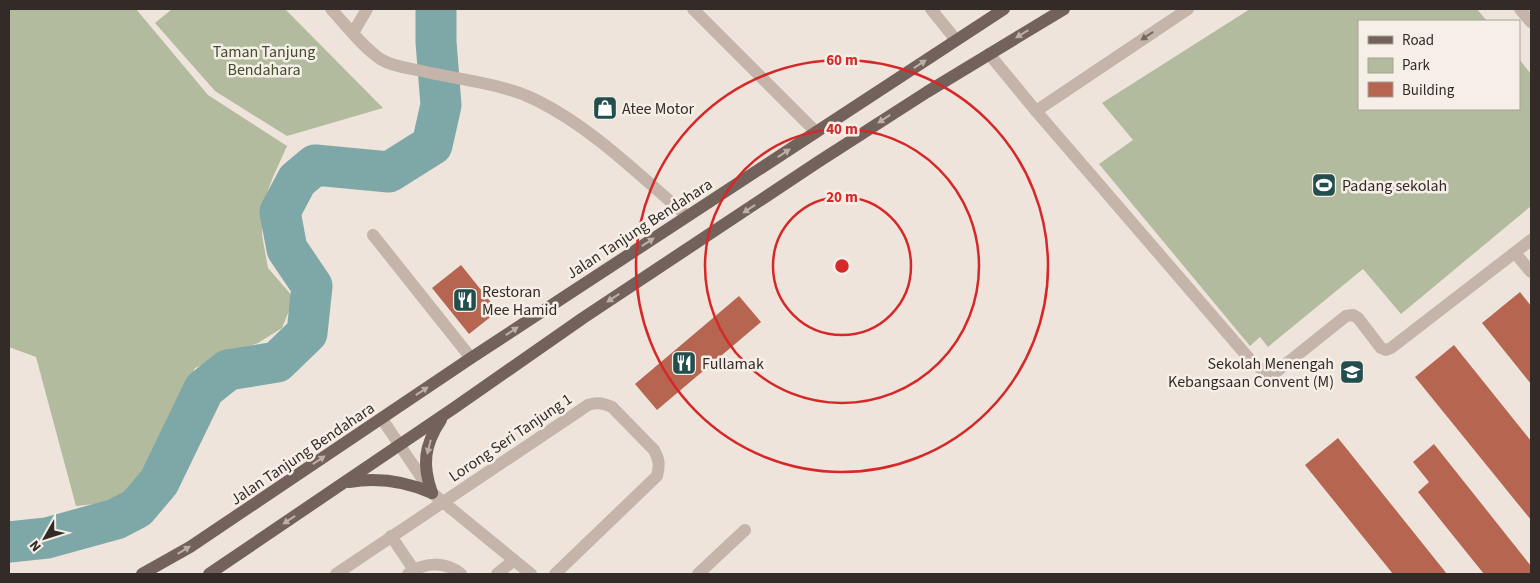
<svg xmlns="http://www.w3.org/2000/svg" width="1540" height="583" font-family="'Source Sans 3',sans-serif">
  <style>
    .green { fill: #b2bb9d }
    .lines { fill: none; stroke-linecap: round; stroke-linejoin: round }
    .river { stroke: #7ea7a7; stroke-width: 41 }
    .building { fill: #b66551 }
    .minor { stroke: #c4b4a9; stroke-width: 12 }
    .major { stroke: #73625b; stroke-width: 12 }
    .oneway { fill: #bbb0a8 }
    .oneway2 { fill: #746962 }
    .ring { fill: none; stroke: #d62828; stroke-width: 2.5 }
    .labels { text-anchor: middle; stroke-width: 5; stroke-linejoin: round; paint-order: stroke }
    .park-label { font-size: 16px; fill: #444d2f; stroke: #f6efe7 }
    .poi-label { font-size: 16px; fill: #332b28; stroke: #f6efe7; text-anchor: start }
    .street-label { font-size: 16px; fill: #332b28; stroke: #f6efe7 }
    .centre { fill: #d62828; stroke: #f6efe7; stroke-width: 2.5 }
    .ring-label { font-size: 15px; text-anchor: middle; font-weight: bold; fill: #d62828; stroke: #f6efe7; stroke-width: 5; stroke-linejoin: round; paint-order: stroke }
  </style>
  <rect width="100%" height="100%" fill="#eee4db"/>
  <g class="green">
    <path d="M9 9H136L208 95 287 146 273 177 263 204 262 235 268 268 294 298 282 328 258 343 195 368 151 467 115 502 76 506 36 357 9 347Z"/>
    <path d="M172 9H285L383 108 287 136 215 91 155 23Z"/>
    <path d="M1250 9H1477L1487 21H1359V109H1519V59L1531 74V206L1401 314 1363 269 1268 347 1260 337 1250 346 1099 164 1133 140 1102 103Z"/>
  </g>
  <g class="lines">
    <path class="river" d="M9 542 47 538 116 519 137 508 159 482 204 389 228 370 277 362 307 333 312 286 287 249 280 212 297 180 315 165 389 172 432 145 441 105 436 42V9"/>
  </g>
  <g class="building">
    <path d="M461 265 498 311 469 334 432 288Z"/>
    <path d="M1520 292 1531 306V384L1482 323Z"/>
    <path d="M739 296 761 322 657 410 635 384Z"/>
    <path d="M1454 345 1531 441V520L1415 377Z"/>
    <path d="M1338 438 1447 574H1393L1305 465Z"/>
    <path d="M1434 444 1531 566V574H1484L1418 492 1429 482 1413 462Z"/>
  </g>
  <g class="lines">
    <g class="minor">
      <path d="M331 9C345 24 365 50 382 60 394 67 409 68 422 71 460 80 501 83 536 100 593 128 640 176 687 216"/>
      <path d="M693 9 816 132"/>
      <path d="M931 9 956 40"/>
      <path d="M1520 9 1531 22"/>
      <path d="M353 33 367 9"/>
      <path d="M989 54 1036 111 1253 363 1264 371 1276 372 1346 316 1353 315 1358 318 1381 348 1386 350 1391 348 1531 240"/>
      <path d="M1036 111 1188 9"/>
      <path d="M373 235 471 358"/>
      <path d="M1515 253 1531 272"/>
      <path d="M382 419 432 493 531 574"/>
      <path d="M391 536 414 570"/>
      <path d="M336 574 588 405C597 402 603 403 612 407L654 450C659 459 660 465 657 476L555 574"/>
      <path d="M408 574C424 562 445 561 461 574"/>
      <path d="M497 574 514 560"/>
      <path d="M698 574 745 530"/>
    </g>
    <g class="major">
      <path d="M349 482C379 477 405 481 432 493"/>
      <path d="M432 493C422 465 424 445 441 420"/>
      <path d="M142 574 190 547 471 358 1004 9"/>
      <path d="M209 574 454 408 583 318 818 162 927 92 1064 9"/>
    </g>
  </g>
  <defs><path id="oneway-solid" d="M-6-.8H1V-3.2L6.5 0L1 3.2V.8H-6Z" transform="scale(1.25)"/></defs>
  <g class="oneway">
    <use href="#oneway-solid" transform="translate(1022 34) rotate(149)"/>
    <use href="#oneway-solid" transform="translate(920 64) rotate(-33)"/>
    <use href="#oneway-solid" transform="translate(884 119) rotate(147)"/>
    <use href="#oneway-solid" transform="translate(784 153) rotate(-33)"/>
    <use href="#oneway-solid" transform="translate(749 209) rotate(146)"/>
    <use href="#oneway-solid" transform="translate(648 242) rotate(-33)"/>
    <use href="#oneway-solid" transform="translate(613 298) rotate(147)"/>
    <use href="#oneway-solid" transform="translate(512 331) rotate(-33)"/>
    <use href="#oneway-solid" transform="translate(422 391) rotate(-34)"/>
    <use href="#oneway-solid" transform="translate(429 447) rotate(104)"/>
    <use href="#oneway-solid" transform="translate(319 460) rotate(-34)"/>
    <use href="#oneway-solid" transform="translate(289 520) rotate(146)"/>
    <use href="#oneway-solid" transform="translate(184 550) rotate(-31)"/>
  </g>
  <use class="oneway2" href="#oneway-solid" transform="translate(1147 36) rotate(146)"/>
  <g class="ring">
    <circle cx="842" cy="266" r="69"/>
    <circle cx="842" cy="266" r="137"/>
    <circle cx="842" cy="266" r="206"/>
  </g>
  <defs>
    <symbol id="shop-square" viewBox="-11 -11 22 22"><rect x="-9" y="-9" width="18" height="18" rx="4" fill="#234e4e" stroke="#f6efe7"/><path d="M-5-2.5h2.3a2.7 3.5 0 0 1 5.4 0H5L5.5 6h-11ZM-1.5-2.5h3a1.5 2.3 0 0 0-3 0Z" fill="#fff"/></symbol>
    <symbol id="stadium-square" viewBox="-11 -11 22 22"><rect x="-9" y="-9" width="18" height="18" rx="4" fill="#234e4e" stroke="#f6efe7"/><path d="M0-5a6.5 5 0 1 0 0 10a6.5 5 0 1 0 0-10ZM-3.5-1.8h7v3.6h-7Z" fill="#fff"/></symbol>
    <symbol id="restaurant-square" viewBox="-11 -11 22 22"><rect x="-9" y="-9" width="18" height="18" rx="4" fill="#234e4e" stroke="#f6efe7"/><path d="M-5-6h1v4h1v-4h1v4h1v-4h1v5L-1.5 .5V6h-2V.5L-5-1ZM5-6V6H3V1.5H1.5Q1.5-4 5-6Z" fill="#fff"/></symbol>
    <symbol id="school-square" viewBox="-11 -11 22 22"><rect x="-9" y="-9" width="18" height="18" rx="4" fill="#234e4e" stroke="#f6efe7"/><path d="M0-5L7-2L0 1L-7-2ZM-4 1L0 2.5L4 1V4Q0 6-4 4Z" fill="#fff"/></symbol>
  </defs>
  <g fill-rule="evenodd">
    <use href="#shop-square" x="591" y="94" width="28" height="28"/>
    <use href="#stadium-square" x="1310" y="171" width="28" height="28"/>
    <use href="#restaurant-square" x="451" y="286" width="28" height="28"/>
    <use href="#restaurant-square" x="670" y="349" width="28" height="28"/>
    <use href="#school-square" x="1338" y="358" width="28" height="28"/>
  </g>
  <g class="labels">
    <g class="park-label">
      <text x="264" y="57">Taman Tanjung<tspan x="264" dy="18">Bendahara</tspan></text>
    </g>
    <g class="poi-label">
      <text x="622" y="114">Atee Motor</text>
      <text x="1342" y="191">Padang sekolah</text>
      <text x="482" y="297">Restoran<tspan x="482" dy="18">Mee Hamid</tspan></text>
      <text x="702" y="369">Fullamak</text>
      <text x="1334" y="369" text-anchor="end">Sekolah Menengah<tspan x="1334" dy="18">Kebangsaan Convent (M)</tspan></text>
    </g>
    <g class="street-label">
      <text transform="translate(639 228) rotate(-33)" y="6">Jalan Tanjung Bendahara</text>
      <text transform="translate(510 437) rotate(-34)" y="6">Lorong Seri Tanjung 1</text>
      <text transform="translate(302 453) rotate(-34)" y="6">Jalan Tanjung Bendahara</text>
    </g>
  </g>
  <circle cx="842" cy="266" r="8" class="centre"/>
  <g class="ring-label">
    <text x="842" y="65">60 m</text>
    <text x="842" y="134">40 m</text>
    <text x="842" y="202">20 m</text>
  </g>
  <rect width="1540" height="583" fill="none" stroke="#332b28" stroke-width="20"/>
  <rect x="1358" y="20" width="162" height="90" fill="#f6efe7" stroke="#a8a19b"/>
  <rect x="1368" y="36" width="25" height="8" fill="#73625b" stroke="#a8a19b"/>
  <text x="1402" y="45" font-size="15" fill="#332b28">Road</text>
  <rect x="1368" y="58" width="25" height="15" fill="#b2bb9d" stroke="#a8a19b"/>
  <text x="1402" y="70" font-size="15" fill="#332b28">Park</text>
  <rect x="1368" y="82" width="25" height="15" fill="#b66551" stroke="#a8a19b"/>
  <text x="1402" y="95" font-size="15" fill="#332b28">Building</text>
  <g transform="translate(45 538) rotate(231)" stroke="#f6efe7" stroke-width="4" paint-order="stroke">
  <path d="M0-4L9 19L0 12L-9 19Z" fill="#332b28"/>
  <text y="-8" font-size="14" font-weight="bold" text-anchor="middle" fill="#332b28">N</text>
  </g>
</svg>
